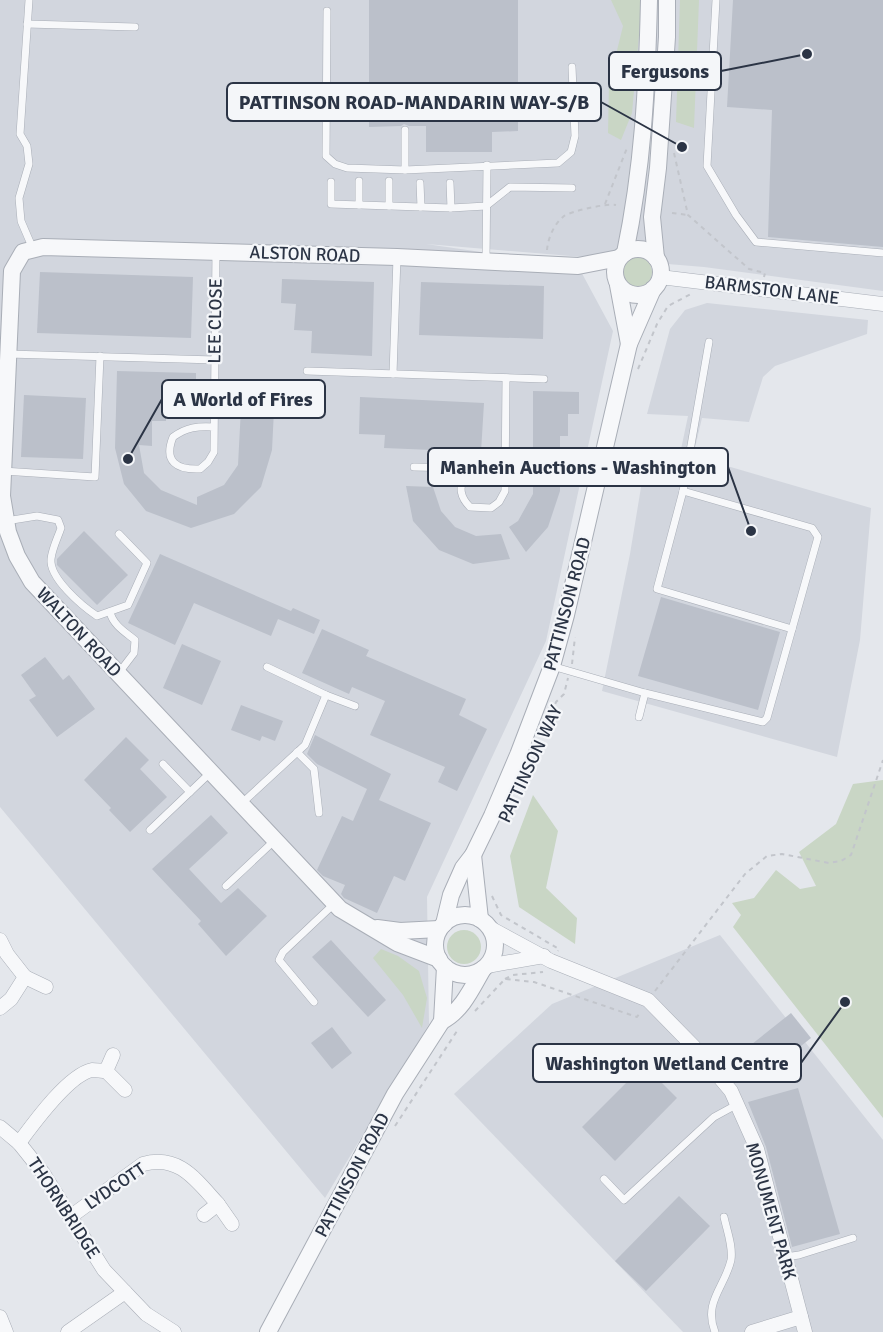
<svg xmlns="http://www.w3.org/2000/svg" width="883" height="1332" font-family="Signika,sans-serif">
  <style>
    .built { fill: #d2d6de }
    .green { fill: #c9d6c5 }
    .building { fill: #bbc0ca }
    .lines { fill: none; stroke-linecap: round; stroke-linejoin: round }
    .service-casing { stroke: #a9aeb7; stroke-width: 8 }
    .minor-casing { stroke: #a9aeb7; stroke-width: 15 }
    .tertiary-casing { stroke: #a9aeb7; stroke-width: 18 }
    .path { stroke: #c2c5cb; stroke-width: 2; stroke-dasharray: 4.5 4.5; stroke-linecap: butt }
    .service { stroke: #f7f8fa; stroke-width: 7 }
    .minor { stroke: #f7f8fa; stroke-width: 14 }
    .tertiary { stroke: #f7f8fa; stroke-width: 16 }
    .labels { text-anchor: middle; stroke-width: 4.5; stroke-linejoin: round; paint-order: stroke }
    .street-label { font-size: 18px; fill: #2b3445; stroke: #f4f6f9 }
    .leader { fill: none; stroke: #2b3445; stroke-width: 2 }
    .callout-dot { fill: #2b3445; stroke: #f4f6f9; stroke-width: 2 }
    .callout { fill: #f4f6f9; stroke: #2b3445; stroke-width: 2 }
    .callout-label { font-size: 20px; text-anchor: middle; font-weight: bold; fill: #2b3445 }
  </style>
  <rect width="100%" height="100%" fill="#e4e7ec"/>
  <g class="built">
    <path d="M0 0H883V291L704 267 426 244 578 266 613 331 546 641 427 897 429 1024 325 1198 0 807Z"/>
    <path d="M707 303 868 320 867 334 775 366 763 377 749 422 702 418 693 456 871 508 860 640 837 757 602 691 630 554 647 451 651 449 680 454 688 416 647 414 670 329 685 310Z"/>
    <path d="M720 935 883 1140V1332H683L454 1094 552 1004Z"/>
  </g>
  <g class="green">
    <path d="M611 0H640V24L632 113 621 140 608 133 609 83 623 26Z"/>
    <path d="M680 0H699L694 128 676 122Z"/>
    <circle cx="637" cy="272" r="15"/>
    <path d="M883 780V1118L733 927 741 915 732 903 754 898 776 870 800 889 816 886 799 852 836 824 853 784Z"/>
    <path d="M533 795 558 831 546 888 577 918 575 944 519 907 510 856Z"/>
    <circle cx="464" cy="947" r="17"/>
    <path d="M381 949 398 956 419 971 427 998 422 1028 403 995 373 958Z"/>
  </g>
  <g class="building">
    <path d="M369 0H518V131L492 132V152H426V126H409L404 124 401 126 369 127Z"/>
    <path d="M733 0H883V247L768 237 772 110 727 107Z"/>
    <path d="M40 272 193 277 191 338 37 333Z"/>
    <path d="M282 279 374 282 372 356 311 353 312 331 294 330 296 304 281 303Z"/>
    <path d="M421 282 544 286 543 339 419 335Z"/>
    <path d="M117 371 196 373V390H186L184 398H166V421H152V446L139 445 144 473 161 490 197 505V497L224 485 238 465 242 389 275 390 272 450 261 487 234 514 191 528 146 511 124 484 115 448Z"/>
    <path d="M533 391 579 392V414H568V436H560V491L548 527 526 552 509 527 518 521 533 494Z"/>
    <path d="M24 395 86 398 83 459 21 457Z"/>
    <path d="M360 397 484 403 481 452 384 448 385 435 359 434Z"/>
    <path d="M406 486 433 487 441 511 455 527 476 536 501 534 510 559 473 564 439 550 413 521Z"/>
    <path d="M84 531 128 575 97 605 57 565V559Z"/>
    <path d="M160 554 291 611 293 608 320 620 314 634 278 619 271 636 194 603 175 645 128 623Z"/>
    <path d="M661 597 780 632 758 710 638 676Z"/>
    <path d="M322 629 369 650 366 656 466 699 459 715 487 729 457 791 438 782 445 767 370 735 385 701 352 687 349 694 302 673Z"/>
    <path d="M182 644 221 661 202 705 163 688Z"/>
    <path d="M45 657 63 680 69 675 95 709 57 737 29 700 36 696 21 675Z"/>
    <path d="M241 705 283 721 275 741 262 736 260 741 231 730Z"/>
    <path d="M315 735 391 774 379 800 431 823 405 881 394 876 377 913 344 898 341 894 345 885 323 876 317 870 342 816 353 821 367 789 317 764 307 754Z"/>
    <path d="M126 737 149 760 140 769 167 797 130 832 109 810 111 808 84 780Z"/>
    <path d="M211 815 228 833 189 869 221 903 238 888 267 916 226 956 198 924 201 921 152 869Z"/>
    <path d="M331 940 386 1000 368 1017 312 957Z"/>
    <path d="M791 1013 811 1038 757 1081 737 1056Z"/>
    <path d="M332 1027 352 1053 332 1069 311 1043Z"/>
    <path d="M644 1065 677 1098 615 1161 582 1127Z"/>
    <path d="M798 1088 840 1234 792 1247 766 1147 748 1102Z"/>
    <path d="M679 1196 710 1226 646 1291 615 1261Z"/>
  </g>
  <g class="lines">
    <defs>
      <g id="service">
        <path d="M29 0 20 134 27 146 29 164 19 198 21 221 33 249"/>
        <path d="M716 0 707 166 736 215 756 242 883 253"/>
        <path d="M327 11 326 156 335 164 347 168 405 170 558 163 571 152 575 136 572 67"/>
        <path d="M27 24 135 27"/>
        <path d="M405 170V130"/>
        <path d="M359 181V205"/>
        <path d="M389 181V206"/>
        <path d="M331 182V204L451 208 486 206 510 187 572 188"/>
        <path d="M420 183 421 207"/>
        <path d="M450 183 451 208"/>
        <path d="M486 261 487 165"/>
        <path d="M709 342 683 491 657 589 792 629"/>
        <path d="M8 354 215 360"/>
        <path d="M307 371 544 379"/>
        <path d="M393 374 397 257"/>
        <path d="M214 427C198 426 187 427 173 437 163 462 177 470 200 469L208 462 214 452 216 251"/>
        <path d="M414 467 459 468 469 473"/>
        <path d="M505 467C489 466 478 466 464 476 459 488 460 497 470 507L491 508 499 502 505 491 506 378"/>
        <path d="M3 471 95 477 100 356"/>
        <path d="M6 521 37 516 58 520 61 528C58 537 52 549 51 559 49 578 82 606 97 616L128 605 147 563 119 534"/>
        <path d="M110 612C113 625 125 632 135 640L134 653 118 674"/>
        <path d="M552 666 645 693 639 717"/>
        <path d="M645 693 763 722 767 718 818 537 812 528 683 491"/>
        <path d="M326 695 355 706"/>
        <path d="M297 752 314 769 319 813"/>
        <path d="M163 764 190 792"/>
        <path d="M241 804 305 745 326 695 267 667"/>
        <path d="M150 830 211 772"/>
        <path d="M226 886 275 840"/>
        <path d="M314 1002 279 960 283 952 335 903"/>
        <path d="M604 1179 624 1200 714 1117 736 1105"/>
        <path d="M785 1257 799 1255 853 1238"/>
        <path d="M715 1332C703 1302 725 1287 731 1260 733 1246 727 1231 724 1217"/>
      </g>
      <g id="minor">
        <path d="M660 277 883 304"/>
        <path d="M490 928 551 961 648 1000 694 1047 731 1091 757 1149 805 1332"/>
        <path d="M0 940 7 954 25 977 11 999 0 1008"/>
        <path d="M487 966 544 956"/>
        <path d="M25 977 46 987"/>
        <path d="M113 1055 106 1071 125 1090"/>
        <path d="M0 1127 19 1143 43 1173 104 1270 146 1314 174 1332"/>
        <path d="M19 1143C33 1124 68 1075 92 1070 96 1070 102 1071 106 1071"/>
        <path d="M204 1215 218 1204 232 1224"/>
        <path d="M70 1217 143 1164C179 1154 196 1180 218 1204"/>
        <path d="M0 1317 6 1332"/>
        <path d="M68 1332 125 1292"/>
        <path d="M752 1332 801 1317"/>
      </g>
      <g id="tertiary">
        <circle cx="638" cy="272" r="23"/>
        <path d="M625 253C643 167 647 87 649 0"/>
        <path d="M656 258 652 217 658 168 667 37V0"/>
        <path d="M618 285 629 344"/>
        <path d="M473 855 480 919"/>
        <circle cx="465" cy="945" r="30"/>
        <path d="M444 924 451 895 463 868 473 855 492 816 518 755 552 666 566 615 629 344 653 289"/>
        <path d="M377 928 400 931 439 929"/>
        <path d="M439 959 397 943 340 909 32 582 17 556 8 532 2 496 12 271 23 252 43 247 397 257 578 266 619 258"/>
        <path d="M442 1021C462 1011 472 988 483 969"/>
        <path d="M268 1332 395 1094 442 1021 445 967"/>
      </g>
    </defs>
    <use href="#service" class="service-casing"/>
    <use href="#minor" class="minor-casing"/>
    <use href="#tertiary" class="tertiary-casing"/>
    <g class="path">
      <path d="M674 153 688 215 749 269 765 273 764 277"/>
      <path d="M605 204 627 148"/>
      <path d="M672 213 688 215"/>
      <path d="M547 250C548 238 554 224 564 216 572 211 607 203 616 205"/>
      <path d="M638 369 657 324 668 306 691 294"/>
      <path d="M572 664 575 637"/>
      <path d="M517 795 531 768 556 702 564 694 568 678"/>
      <path d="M492 896 501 915 559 949 558 951"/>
      <path d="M505 979 513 975 543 972"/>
      <path d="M655 991 745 874 767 856 782 854 829 863 841 861 851 855 883 760"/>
      <path d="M475 1011 505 979 534 982 637 1017 641 1011"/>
      <path d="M395 1126 459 1028"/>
    </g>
    <use href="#service" class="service"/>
    <use href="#minor" class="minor"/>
    <use href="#tertiary" class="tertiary"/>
  </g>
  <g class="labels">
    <g class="street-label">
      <text transform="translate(305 254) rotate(2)" y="6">ALSTON ROAD</text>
      <text transform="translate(772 290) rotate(7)" y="6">BARMSTON LANE</text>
      <text transform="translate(215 321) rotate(-89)" y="6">LEE CLOSE</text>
      <text transform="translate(567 604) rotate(-75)" y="6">PATTINSON ROAD</text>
      <text transform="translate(79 632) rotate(47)" y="6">WALTON ROAD</text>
      <text transform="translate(530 764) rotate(-65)" y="6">PATTINSON WAY</text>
      <text transform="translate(352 1175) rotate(-62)" y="6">PATTINSON ROAD</text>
      <text transform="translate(115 1186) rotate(-34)" y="6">LYDCOTT</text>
      <text transform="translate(64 1208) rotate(57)" y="6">THORNBRIDGE</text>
      <text transform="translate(771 1211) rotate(74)" y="6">MONUMENT PARK</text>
    </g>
  </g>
  <path class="leader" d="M807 54L721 71M682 147L601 102M128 459L162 399M751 531L728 467M845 1002L801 1063"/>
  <g class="callout-dot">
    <circle cx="807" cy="54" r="6"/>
    <circle cx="682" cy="147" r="6"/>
    <circle cx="128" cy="459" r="6"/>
    <circle cx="751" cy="531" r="6"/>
    <circle cx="845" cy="1002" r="6"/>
  </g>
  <g class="callout">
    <rect x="609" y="52" width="112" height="38" rx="6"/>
    <rect x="227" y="83" width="374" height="38" rx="6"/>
    <rect x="162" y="380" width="163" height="38" rx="6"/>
    <rect x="428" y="448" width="300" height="38" rx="6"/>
    <rect x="533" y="1044" width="268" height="38" rx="6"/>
  </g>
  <g class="callout-label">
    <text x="665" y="78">Fergusons</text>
    <text x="414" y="109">PATTINSON ROAD-MANDARIN WAY-S/B</text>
    <text x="243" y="406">A World of Fires</text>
    <text x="578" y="474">Manhein Auctions - Washington</text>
    <text x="667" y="1070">Washington Wetland Centre</text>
  </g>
</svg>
